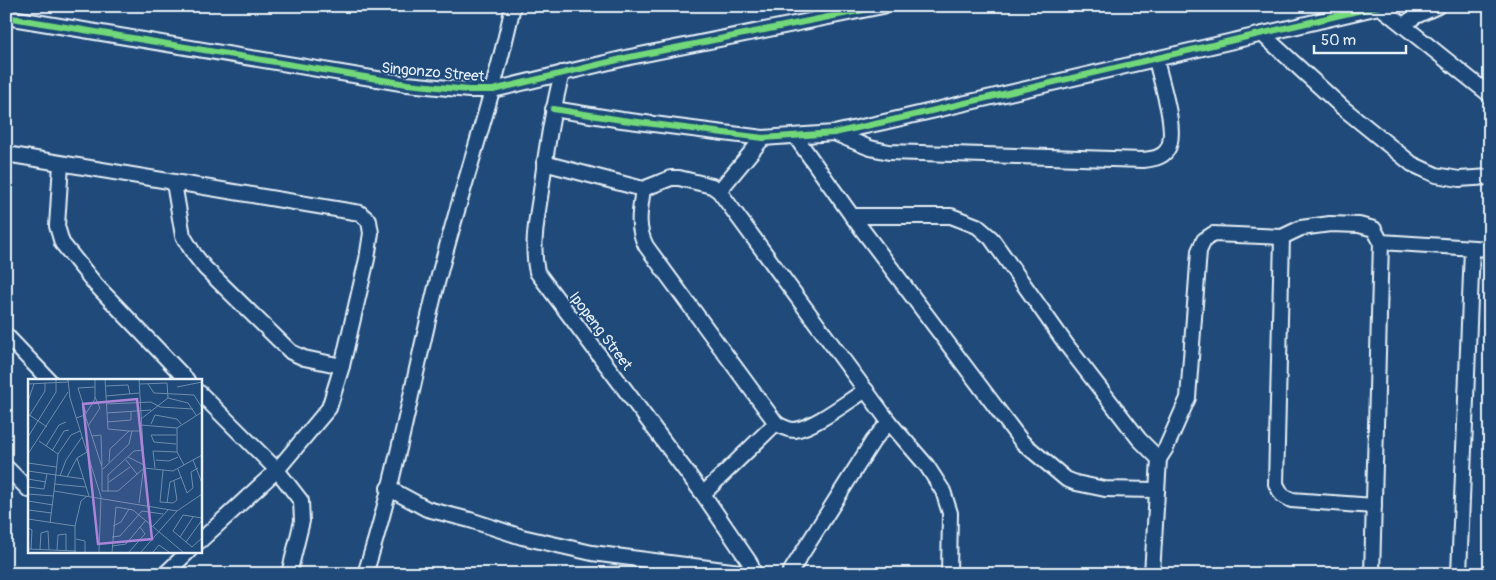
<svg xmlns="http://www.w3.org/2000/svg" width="1496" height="580" font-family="Pangolin,sans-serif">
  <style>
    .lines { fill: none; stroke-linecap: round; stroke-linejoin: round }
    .minor-casing { stroke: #e8f1f8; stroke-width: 18 }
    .minor { stroke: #1f4a7a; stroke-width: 14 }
    .cycleway-casing { stroke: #1f4a7a; stroke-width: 9 }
    .cycleway { stroke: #71d979; stroke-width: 6 }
    .labels { text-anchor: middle; stroke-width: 4; stroke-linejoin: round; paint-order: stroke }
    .street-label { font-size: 15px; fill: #e8f1f8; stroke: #1f4a7a }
    .inset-road { fill: none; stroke: #6f8dac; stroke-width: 1 }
    .view { fill: #ac85d9; fill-opacity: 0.15; stroke: #ac85d9; stroke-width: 2.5 }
    .inset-edge { fill: none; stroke: #e8f1f8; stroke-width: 2.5 }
  </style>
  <rect width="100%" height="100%" fill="#1f4a7a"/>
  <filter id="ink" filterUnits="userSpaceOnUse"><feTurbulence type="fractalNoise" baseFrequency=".02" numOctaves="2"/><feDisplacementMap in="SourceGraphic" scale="10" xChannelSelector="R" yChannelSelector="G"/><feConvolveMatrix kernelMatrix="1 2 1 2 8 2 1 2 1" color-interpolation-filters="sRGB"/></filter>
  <g filter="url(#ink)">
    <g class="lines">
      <defs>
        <g id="minor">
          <path d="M1379 6 1490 95"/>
          <path d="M6 17 407 84 469 90H493L630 57 883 6"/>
          <path d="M1404 25 1414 17 1438 6"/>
          <path d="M1262 34 1343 108 1412 164 1436 175 1459 179 1490 177"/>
          <path d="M562 73C552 112 546 151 541 191 537 218 531 246 537 272L703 494 750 563 754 574"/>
          <path d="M553 109 622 120 763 138 834 133 884 122 1379 7"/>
          <path d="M834 133 870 148 889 152 1143 160C1152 159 1162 158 1167 150 1179 132 1160 80 1156 59"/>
          <path d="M795 136 852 216 1022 442 1066 479 1076 483 1105 489 1155 490"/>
          <path d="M6 154 360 213 369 221 371 233 367 259 342 366 329 408 277 470 200 541"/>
          <path d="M544 163 643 189 671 178H679L712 186 719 191 889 422 927 466 943 491 950 513 949 574"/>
          <path d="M61 164 57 226 62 243 96 285 187 380"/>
          <path d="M174 183 183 236 194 254 205 268 291 352 304 358 342 366"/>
          <path d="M643 189C640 210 636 227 646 246L776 423C782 427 788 430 795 430 815 427 848 401 866 390"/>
          <path d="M719 191 763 138"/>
          <path d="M852 216H951L977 226 991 238 1068 347 1139 439 1159 459 1152 574"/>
          <path d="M1282 237 1276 484 1282 495 1291 500 1374 506"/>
          <path d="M6 335 49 380"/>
          <path d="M200 393 277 470 301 501 302 521 289 574"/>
          <path d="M1159 459 1166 448 1188 398 1199 251 1204 240 1213 234 1282 237 1301 228 1330 224 1359 225 1374 229 1381 242 1490 249"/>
          <path d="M6 467 29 490"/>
          <path d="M388 488 427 509 470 520 522 537 592 553 755 574"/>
          <path d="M703 494 776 423"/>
          <path d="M165 574 189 551"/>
          <path d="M365 574C395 481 412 385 435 291 459 196 492 103 513 6"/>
          <path d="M789 574 873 441 889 422"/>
          <path d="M1372 574 1381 242"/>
          <path d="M1459 574 1472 249"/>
        </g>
      </defs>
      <use href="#minor" class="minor-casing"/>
      <use href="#minor" class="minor"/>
      <defs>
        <g id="cycleway">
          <path d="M6 17 407 84 469 90H493L630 57 883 6"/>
          <path d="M553 109 622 120 763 138 834 133 884 122 1379 6"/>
        </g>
      </defs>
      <use href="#cycleway" class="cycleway-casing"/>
      <use href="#cycleway" class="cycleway"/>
    </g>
  </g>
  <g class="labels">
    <g class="street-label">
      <text transform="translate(433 72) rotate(5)" y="5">Singonzo Street</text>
      <text transform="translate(601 331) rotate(53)" y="5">Ipopeng Street</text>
    </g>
  </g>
  <g transform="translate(28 379)">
    <rect width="174" height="174" fill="#1f4a7a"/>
    <path class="inset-road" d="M40 0 42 19 73 118 71 173M77 0 80 50 101 52M111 0 116 86 111 124M0 5 40 3M112 5 139 4 140 19M120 5 126 14 166 16 174 29M77 7 100 6 102 15M149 8 174 3M78 17 111 14M140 19 160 24 168 36M0 22 6 5M78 25 123 23 132 28 165 30M58 34 50 9 67 8M79 34 123 31M0 35 19 48M57 36 74 88V112M0 39 17 12V4M48 39 57 36 67 20V0M113 40 140 19M79 43 103 41V32M123 45 127 36 149 40 153 45M113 46 149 49M60 47 72 29 67 18M52 52 43 56 30 75 26 112 149 132M148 56H123L126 63 148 65M64 57 73 56 74 86M0 58 28 13V0M11 62 30 75M18 67 31 46 38 43M24 72 36 52 41 51M0 75 40 13M100 78 116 86M49 79 61 117M98 81 109 95M128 81 141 82 150 78M165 81 174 104M81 83 82 70 101 52H114M0 84 28 88M156 86 149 73V49L174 33M116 89 145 92 174 76M127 89 125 72 149 73M75 90 101 65 104 52M150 90 159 114 165 109 163 93 170 89M135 91 132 123 145 124 149 121 146 102M0 92 56 100M80 96 106 72 115 71M32 97 38 81 54 58M39 98 49 79 59 73M0 100 18 103M81 103 102 88M26 105 58 108M0 108 16 110 19 95M74 112H90L116 89M80 113V96M0 115 25 117M0 122 25 126M139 124 142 103 154 98M0 131 24 134M155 136 145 152 164 168 174 159M155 136 174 139M0 140 47 147M22 144 26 112M85 147 93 143 101 130M125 147 140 131M0 149 4 151 3 170M84 158 92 157 114 132 135 135M152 158 165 138M48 160 57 162V173M158 163 174 141M84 167 98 165 118 141M0 170 48 172M12 170 13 154 20 152 21 171M29 171 30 156 38 155V172M47 173V147L53 122 59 117M84 173 88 128 105 131 155 173M101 173 117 155 112 148M113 173 149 132 174 115M125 173 131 166 141 173"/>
    <path class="view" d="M109 20 124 160 70 165 55 25Z"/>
    <rect width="174" height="174" class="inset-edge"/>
  </g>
  <rect width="1496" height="580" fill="none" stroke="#1f4a7a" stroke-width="25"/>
  <rect x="12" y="12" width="1471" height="555" fill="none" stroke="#e8f1f8" stroke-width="2" filter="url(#ink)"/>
  <path d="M1314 45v8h92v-8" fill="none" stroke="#e8f1f8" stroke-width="2.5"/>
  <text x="1321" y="45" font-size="15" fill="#e8f1f8" stroke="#1f4a7a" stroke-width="4" paint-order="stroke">50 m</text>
</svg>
